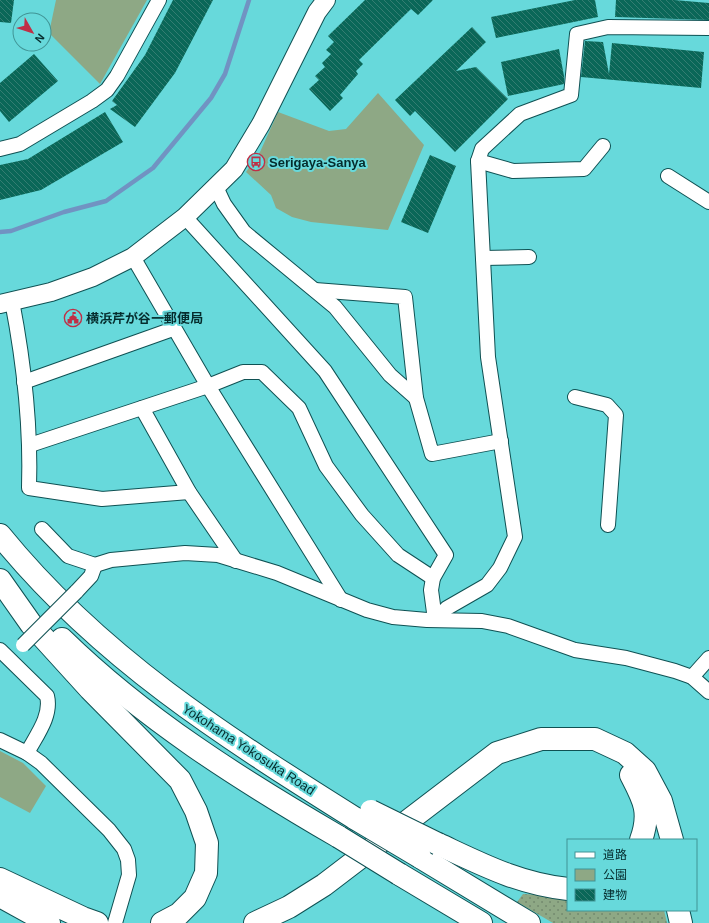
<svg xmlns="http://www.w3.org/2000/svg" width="709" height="923" font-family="Helvetica,'Noto Sans JP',sans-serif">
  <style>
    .grass { fill: url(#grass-dots) }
    .park { fill: #8ea885 }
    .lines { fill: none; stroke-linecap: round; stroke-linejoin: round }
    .stream { stroke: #7193c2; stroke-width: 4.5 }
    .building { fill: url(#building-back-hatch) }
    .minor-casing { stroke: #0f5153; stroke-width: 16 }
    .tertiary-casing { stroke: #0f5153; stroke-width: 20 }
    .motorway-casing { stroke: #0f5153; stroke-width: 24 }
    .minor { stroke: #fff; stroke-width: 14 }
    .tertiary { stroke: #fff; stroke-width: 18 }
    .motorway { stroke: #fff; stroke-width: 22 }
    .minor-bridge-casing { stroke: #0f5153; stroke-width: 16; stroke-linecap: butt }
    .motorway-bridge-casing { stroke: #0f5153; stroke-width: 24; stroke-linecap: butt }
    .minor-bridge { stroke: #fff; stroke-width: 14 }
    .motorway-bridge { stroke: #fff; stroke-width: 22 }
    .labels { text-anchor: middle; stroke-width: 4; stroke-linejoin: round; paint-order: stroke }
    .poi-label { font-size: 13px; font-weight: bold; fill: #052c2d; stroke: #67d9db; text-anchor: start }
    .street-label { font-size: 13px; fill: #052c2d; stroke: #67d9db }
  </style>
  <defs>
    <pattern id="grass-dots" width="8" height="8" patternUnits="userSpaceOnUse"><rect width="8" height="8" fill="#8ea885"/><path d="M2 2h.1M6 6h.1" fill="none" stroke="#72896d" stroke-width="1.8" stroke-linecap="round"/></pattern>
    <pattern id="building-back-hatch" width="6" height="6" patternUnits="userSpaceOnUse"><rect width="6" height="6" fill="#0a6758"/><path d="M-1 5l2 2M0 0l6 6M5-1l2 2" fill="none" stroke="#347d72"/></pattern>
  </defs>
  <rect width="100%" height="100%" fill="#67d9db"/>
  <path class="grass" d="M523 894 568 896V910H664L667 923H553L517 902Z"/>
  <g class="park">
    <path d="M56 0H147L100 84 49 33Z"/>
    <path d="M378 93 424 145 388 230 311 222 292 217 276 208 271 195 246 172 260 152 278 112 329 131 346 129Z"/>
    <path d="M0 751 23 763 46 786 30 813 0 797Z"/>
  </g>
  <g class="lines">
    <path class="stream" d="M0 232 11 231 64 212 106 201 153 168 211 98 225 74 249 0"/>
  </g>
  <g class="building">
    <path d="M0 0H14L11 23 0 22Z"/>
    <path d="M173 0H213L175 73 135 127 110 109 117 105 112 101 145 55Z"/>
    <path d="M365 0H433L418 15 411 9 359 60 363 64 356 71 358 74 340 95 343 98 330 111 309 89 319 80 315 76 325 67 322 63 331 54 326 50 334 42 328 36Z"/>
    <path d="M575 0H595L598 17 496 38 491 17Z"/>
    <path d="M616 0H674L709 3V20L615 17Z"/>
    <path d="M472 27 486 42 456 71 476 67 508 99 455 152 415 111 410 116 395 100Z"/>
    <path d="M585 41 603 42 609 74 612 43 704 52 701 88 581 77Z"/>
    <path d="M559 49 564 76V84L508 96 501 62Z"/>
    <path d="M34 54 58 81 9 122 0 111V83Z"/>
    <path d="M105 112 123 142 41 190 0 200V165L28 159Z"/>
    <path d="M430 155 456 166 428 233 401 222Z"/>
  </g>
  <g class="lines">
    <defs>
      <g id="minor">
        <path d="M0 149 20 144 92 101 107 90 117 76 159 0"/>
        <path d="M478 161 513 171 584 169 603 146"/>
        <path d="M668 176 709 202"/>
        <path d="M216 187 224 204 244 232 335 307 390 375 416 398"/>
        <path d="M185 217 325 371 446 555 433 578 431 590 435 620"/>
        <path d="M133 257 208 386 341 600"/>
        <path d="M483 258 529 257"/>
        <path d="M315 290 405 297 416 398 432 454 501 441"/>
        <path d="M12 301C24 363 31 426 29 488L102 499 189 492"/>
        <path d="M24 382 173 329"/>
        <path d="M575 397 607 405 616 415 608 525"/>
        <path d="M142 408 189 492 236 561"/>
        <path d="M30 445 208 386 243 372H262L299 408 326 466 362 515 398 555 433 578"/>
        <path d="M42 529 68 556 95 565 111 560 185 553 218 555 277 573 367 610 393 617 427 620 482 621 508 626 575 650 626 658 675 671 692 677 709 692"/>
        <path d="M76 592 91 576 95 565"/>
        <path d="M435 620 447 608 487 585 500 568 515 537 488 357 478 161 482 149 520 114 571 95 577 34 608 27 709 28"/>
        <path d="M0 650 47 696C52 716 36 736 27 753L0 740"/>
        <path d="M692 677 709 658"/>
        <path d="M27 753 41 763 109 830 124 849 128 860 129 875 115 923"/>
      </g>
      <path id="tertiary" d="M0 304 51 292 93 277 133 257 185 217 234 169 261 124 317 12 326 0"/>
      <g id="motorway">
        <path d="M0 535C100 658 224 736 356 819"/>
        <path d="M0 580 31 624 90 689 180 780 196 811 207 843 206 873 195 898 179 914 162 923"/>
        <path d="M62 639C144 719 241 780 339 837"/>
        <path d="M631 775C644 800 651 812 641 840"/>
        <path d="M438 844C481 864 519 884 568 889"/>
        <path d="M420 857 529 923"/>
        <path d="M399 874 481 923"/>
        <path d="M0 879 83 918 97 923"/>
        <path d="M0 896 49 923"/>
        <path d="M678 910 681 923"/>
        <path d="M255 923 289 907 324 885 497 753 541 739H595L625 753 645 771 661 801 672 840"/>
      </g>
    </defs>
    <use href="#minor" class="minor-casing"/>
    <use href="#tertiary" class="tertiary-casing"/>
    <use href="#motorway" class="motorway-casing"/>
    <use href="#minor" class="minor"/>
    <use href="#tertiary" class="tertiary"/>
    <use href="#motorway" class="motorway"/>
    <defs>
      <path id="minor-bridge" d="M23 645 76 592"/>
      <g id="motorway-bridge">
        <path d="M371 811 438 844"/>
        <path d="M356 819 420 857"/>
        <path d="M339 837 399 874"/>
      </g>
    </defs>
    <use href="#minor-bridge" class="minor-bridge-casing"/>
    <use href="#motorway-bridge" class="motorway-bridge-casing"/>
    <use href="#minor-bridge" class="minor-bridge"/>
    <use href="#motorway-bridge" class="motorway-bridge"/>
  </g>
  <defs>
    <symbol id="bus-ring" viewBox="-11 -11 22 22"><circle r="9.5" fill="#67d9db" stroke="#c02f46" stroke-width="1.5"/><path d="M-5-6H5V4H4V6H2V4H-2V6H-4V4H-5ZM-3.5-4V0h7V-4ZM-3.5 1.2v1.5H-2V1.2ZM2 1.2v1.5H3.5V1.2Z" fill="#c02f46"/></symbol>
    <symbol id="civic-ring" viewBox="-11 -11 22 22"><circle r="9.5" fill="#67d9db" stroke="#c02f46" stroke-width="1.5"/><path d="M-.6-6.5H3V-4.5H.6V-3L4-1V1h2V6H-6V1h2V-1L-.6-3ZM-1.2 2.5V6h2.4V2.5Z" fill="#c02f46"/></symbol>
  </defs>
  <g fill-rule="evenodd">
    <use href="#bus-ring" x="246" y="152" width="20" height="20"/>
    <use href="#civic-ring" x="63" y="308" width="20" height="20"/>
  </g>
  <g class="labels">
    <g class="poi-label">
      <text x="269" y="167">Serigaya-Sanya</text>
      <text x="86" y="323">横浜芹が谷一郵便局</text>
    </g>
    <g class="street-label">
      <text transform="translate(249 749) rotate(33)" y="5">Yokohama Yokosuka Road</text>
    </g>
  </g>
  <rect x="567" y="839" width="130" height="72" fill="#67d9db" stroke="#409495"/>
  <rect x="575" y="852" width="20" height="6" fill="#ffffff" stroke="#409495"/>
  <text x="603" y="859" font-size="12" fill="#052c2d">道路</text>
  <rect x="575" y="869" width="20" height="12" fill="#8ea885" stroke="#409495"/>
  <text x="603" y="879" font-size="12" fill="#052c2d">公園</text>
  <rect x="575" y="889" width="20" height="12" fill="url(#building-back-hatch)" stroke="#409495"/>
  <text x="603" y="899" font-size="12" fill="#052c2d">建物</text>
  <g transform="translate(32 32) rotate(129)"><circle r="19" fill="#67d9db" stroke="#409495"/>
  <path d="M0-3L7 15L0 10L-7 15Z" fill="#c02f46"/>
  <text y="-6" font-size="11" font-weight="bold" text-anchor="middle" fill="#052c2d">N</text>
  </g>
</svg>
